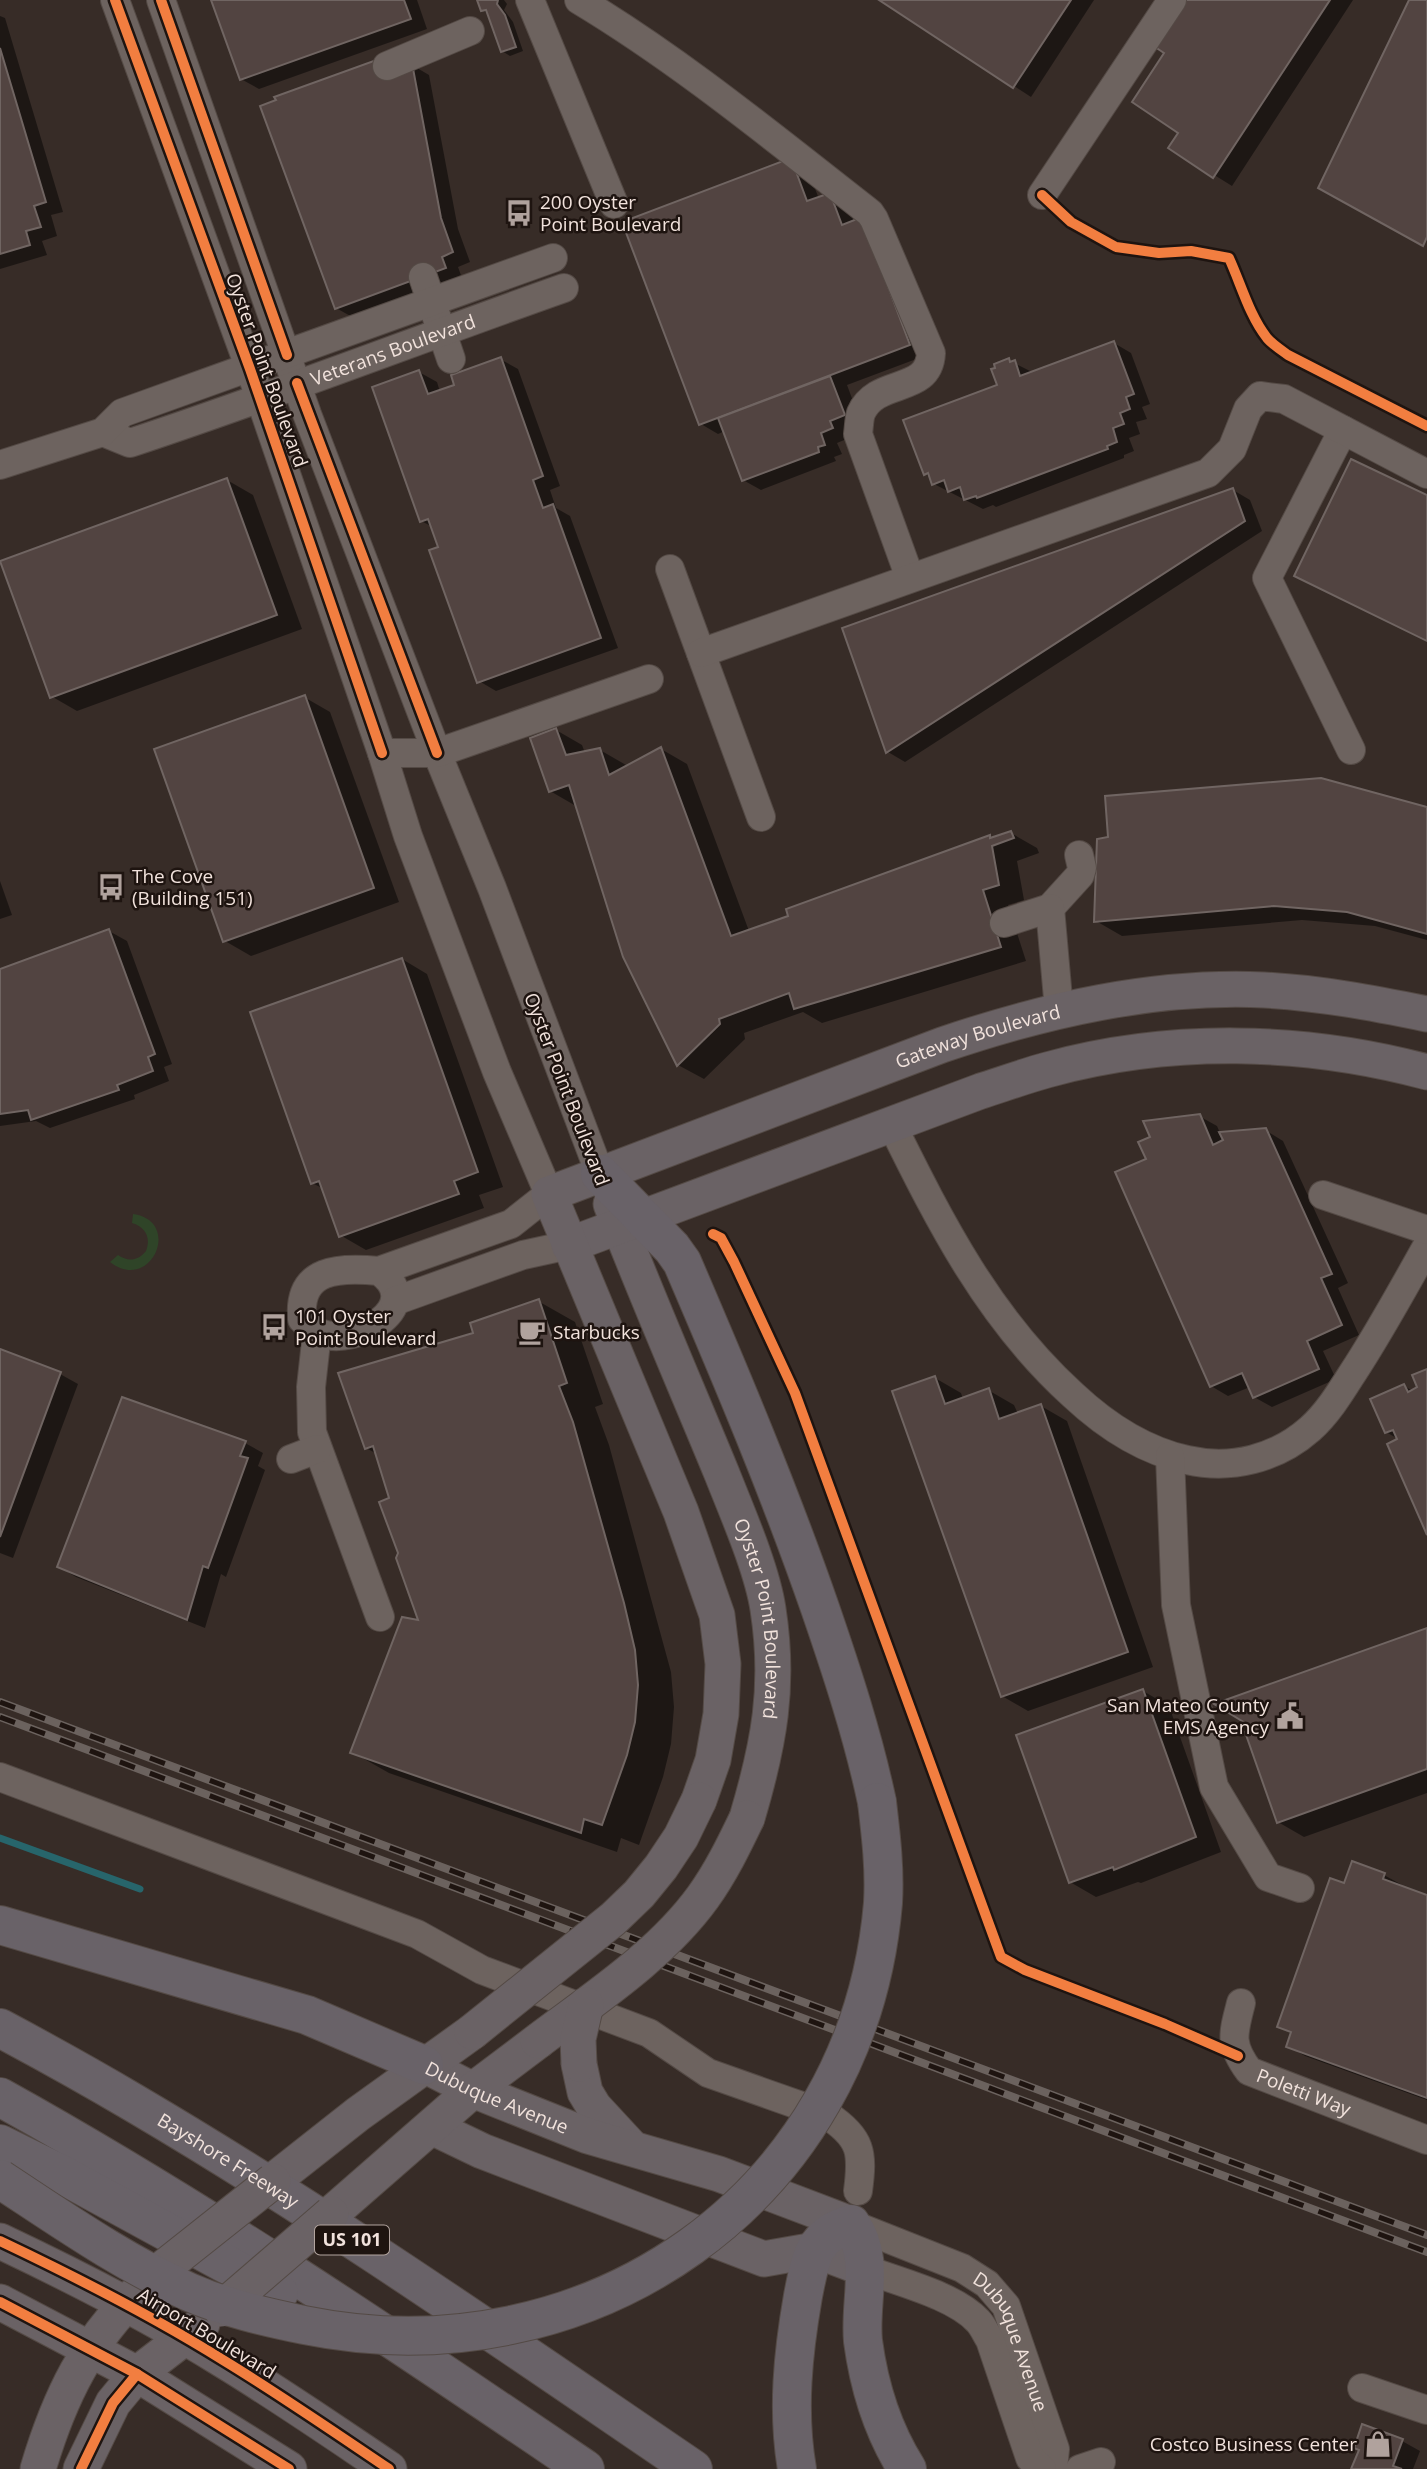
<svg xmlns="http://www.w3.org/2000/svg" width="1427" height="2469" font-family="'Open Sans',sans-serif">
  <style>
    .green { fill: #2f4428 }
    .shadow { fill: #0007 }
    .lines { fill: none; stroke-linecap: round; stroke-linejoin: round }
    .stream { stroke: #27656b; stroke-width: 7 }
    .building { fill: #524441; stroke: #706562; stroke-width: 2 }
    .minor-casing { stroke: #544a45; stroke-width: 30 }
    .major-casing { stroke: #544a45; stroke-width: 37 }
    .highway-casing { stroke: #544a45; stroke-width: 40 }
    .minor { stroke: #6d635f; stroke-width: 28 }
    .major { stroke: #6a6265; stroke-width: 35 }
    .highway { stroke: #696268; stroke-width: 38 }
    .rail-casing { stroke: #6b625e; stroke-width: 8 }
    .rail { stroke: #1e1410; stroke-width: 5; stroke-dasharray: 16; stroke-linecap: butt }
    .major-bridge-casing { stroke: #544a45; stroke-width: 37; stroke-linecap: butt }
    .highway-bridge-casing { stroke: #544a45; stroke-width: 40; stroke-linecap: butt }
    .major-bridge { stroke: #6a6265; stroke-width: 35 }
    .highway-bridge { stroke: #696268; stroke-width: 38 }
    .cycleway-casing { stroke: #1e1410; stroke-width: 15 }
    .cycleway { stroke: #f27e40; stroke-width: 10 }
    .labels { text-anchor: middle; stroke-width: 5; stroke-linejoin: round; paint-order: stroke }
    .shield { fill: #1e1410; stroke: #b2a49f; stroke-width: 2 }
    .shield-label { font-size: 18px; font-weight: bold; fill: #f1e2dc }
    .poi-label { font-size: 19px; fill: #f1e2dc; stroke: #1e1410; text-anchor: start }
    .street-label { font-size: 19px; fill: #f1e2dc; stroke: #1e1410 }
  </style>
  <rect width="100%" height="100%" fill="#372c27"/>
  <path class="green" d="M133 1214C183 1221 151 1294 110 1262L118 1255C128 1262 138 1261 146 1251 151 1238 146 1227 132 1223Z"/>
  <g class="shadow">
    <path d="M213 0H417L427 29 259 89 241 79Z"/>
    <path d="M478 0H504L507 4 504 10 513 22 523 51 510 56 502 51 489 14 482 10Z"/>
    <path d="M882 0H1094L1031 97Z"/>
    <path d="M1188 0H1353L1232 186 1171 148 1181 133 1166 52Z"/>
    <path d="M0 16 5 18 63 212 51 215 57 236 42 241 47 255 0 269Z"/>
    <path d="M412 65 429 75 458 229 470 262 458 267 462 278 354 318 336 308Z"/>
    <path d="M808 170 819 199 848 205 854 222 927 355 847 385 862 425 849 438 837 443 842 454 834 457 836 461 761 490 743 480 725 431 718 434 701 424 624 223Z"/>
    <path d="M1114 343 1131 353 1150 404 1142 407 1147 419 1136 422 1140 434 1129 438 1134 451 1124 455V458L996 507 993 505 983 509 934 484 932 478 925 474 999 386 1008 360 1032 372Z"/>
    <path d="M500 359 518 369 560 486 550 490 556 508 570 516 618 648 496 691 479 681 440 548 433 527 421 521 419 372 437 382 440 392 456 386Z"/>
    <path d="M227 480 253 495 302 629 77 711 51 696Z"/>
    <path d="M1233 490 1250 500 1262 531 905 762 888 752 845 629Z"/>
    <path d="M304 697 330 712 399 902 251 956 225 941Z"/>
    <path d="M556 730 582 745 585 753 600 750 626 765 627 768 661 749 687 764 749 931 990 837 993 839 1011 833 1037 848 1039 853 1017 861 1024 900 1008 905 1026 961 822 1023 803 1012 744 1033 745 1039 704 1079 678 1065 576 806 550 791Z"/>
    <path d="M1427 808V940L1375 926 1302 920 1122 936 1096 921Z"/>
    <path d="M0 881 12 915 0 919Z"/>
    <path d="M109 931 127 941 172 1064 164 1067 169 1081 134 1095 135 1099 50 1128 36 1121 0 1126V971Z"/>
    <path d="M402 959 427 974 503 1187 479 1195 484 1208 366 1250 340 1235 324 1189 312 1183Z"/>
    <path d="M1199 1116 1217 1126 1220 1133 1265 1130 1283 1141 1348 1283 1338 1288 1359 1335 1323 1351 1336 1379 1272 1407 1254 1397 1250 1387 1228 1396 1211 1386 1148 1159Z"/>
    <path d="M538 1301 575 1322 603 1404 595 1407 609 1445 671 1672 674 1707 671 1744 663 1777 639 1845 621 1838 617 1852 389 1773 352 1752 421 1623 400 1553 392 1499 377 1454 366 1448 475 1334Z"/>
    <path d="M0 1351 60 1374 78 1384 13 1558 0 1553Z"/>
    <path d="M1427 1371V1530L1400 1440 1386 1432 1404 1386 1413 1391 1420 1388Z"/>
    <path d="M935 1378 961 1393 963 1399 988 1390 1014 1405 1018 1414 1041 1406 1067 1421 1153 1667 1028 1711 1002 1696Z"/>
    <path d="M123 1399 245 1443 263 1453 258 1466 265 1470 226 1577 221 1574 205 1628 76 1577 59 1567Z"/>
    <path d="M1427 1630V1793L1304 1837 1278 1822 1259 1729Z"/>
    <path d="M1143 1691 1169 1706 1221 1852 1141 1883 1138 1882 1096 1897 1070 1882Z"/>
    <path d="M1384 1875 1402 1885 1401 1888 1427 1897V2100L1305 2056 1288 2046 1292 2034 1279 2026 1345 1885Z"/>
    <path d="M1363 2427 1402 2441 1420 2451 1413 2469H1353L1360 2450Z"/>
  </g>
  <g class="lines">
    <path class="stream" d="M0 1838 140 1889"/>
  </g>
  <g class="building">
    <path d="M211 0H404L411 19 240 80Z"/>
    <path d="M477 0H498L497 4 505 15 516 47 501 52 486 10 481 11Z"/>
    <path d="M879 0H1071L1013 88Z"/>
    <path d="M1186 0H1330L1213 178 1168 148 1178 133 1132 102 1164 53 1155 47Z"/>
    <path d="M1409 0H1427V237L1423 246 1318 188Z"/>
    <path d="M0 48 46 202 34 206 41 227 26 231 30 245 0 254Z"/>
    <path d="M382 58 412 63 441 218 453 252 442 257 446 268 335 309 260 106 276 100 274 97Z"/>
    <path d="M791 158 807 201 830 193 842 225 862 217 910 345 699 425 622 222Z"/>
    <path d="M1114 341 1134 394 1126 397 1130 409 1120 413 1124 424 1113 428 1117 442 1107 446 1108 449 977 498 976 496 964 500 960 487 948 492 944 480 932 485 928 473 924 475 903 420 997 385 991 369 995 368 994 364 1009 358 1010 362 1015 360 1020 376Z"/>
    <path d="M501 357 543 476 533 480 543 508 553 504 601 638 477 683 429 550 438 547 428 519 420 522 372 387 419 370 428 394 454 385 451 375Z"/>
    <path d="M830 376 845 415 830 421 833 428 821 433 825 445 818 447 819 452 742 481 718 418Z"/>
    <path d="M1351 459 1427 495V641L1294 576Z"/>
    <path d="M227 478 277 615 50 698 0 561Z"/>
    <path d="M1233 488 1245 521 886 753 842 628Z"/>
    <path d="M305 695 374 888 223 942 154 749Z"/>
    <path d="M556 728 566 755 600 748 609 775 661 747 731 936 788 916 786 909 990 835V838L1011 831 1014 838 992 846 999 885 983 890 1001 947 794 1009 789 993 719 1019 720 1024 677 1066 623 957 569 785 549 792 530 738Z"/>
    <path d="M1321 778 1427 807V934L1347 912 1274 906 1094 922 1097 839 1108 837 1105 796Z"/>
    <path d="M109 929 155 1054 148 1057 153 1071 117 1085 119 1090 31 1120 28 1110 0 1114V969Z"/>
    <path d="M402 958 478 1172 454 1181 459 1194 339 1237 319 1181 311 1184 250 1012Z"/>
    <path d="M1200 1114 1213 1145 1223 1140 1219 1132 1266 1128 1332 1274 1321 1278 1342 1325 1307 1341 1319 1369 1253 1398 1242 1373 1210 1387 1115 1172 1146 1159 1138 1142 1150 1137 1143 1121Z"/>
    <path d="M539 1299 567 1383 559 1386 573 1422 624 1603 635 1650 638 1685 635 1722 627 1755 602 1825 584 1819 581 1833 350 1753 402 1617 418 1620 396 1558 398 1553 379 1502 389 1498 373 1446 365 1449 338 1373 473 1333 470 1323Z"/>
    <path d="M0 1349 61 1372 0 1537Z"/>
    <path d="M1427 1369V1535L1387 1444 1397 1439 1393 1430 1385 1433 1370 1399 1404 1384 1408 1392 1417 1387 1412 1375Z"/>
    <path d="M935 1376 945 1404 989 1388 999 1419 1041 1404 1128 1652 1001 1697 892 1391Z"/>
    <path d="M122 1397 246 1441 240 1456 248 1458 208 1568 203 1566 187 1620 57 1567Z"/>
    <path d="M1427 1628V1769L1277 1823 1245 1732 1255 1729 1214 1704Z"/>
    <path d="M1143 1689 1196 1837 1114 1870 1113 1867 1069 1883 1016 1735Z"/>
    <path d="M1352 1861 1385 1873 1383 1879 1427 1895V2098L1286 2047 1291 2032 1277 2027 1330 1878 1344 1883Z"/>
    <path d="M1362 2424 1403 2439 1393 2466 1402 2469H1351L1359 2450 1354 2448Z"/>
  </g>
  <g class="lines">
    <defs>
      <g id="minor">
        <path d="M115 0 250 369 382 753 408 836 497 1072 549 1194 511 1224 379 1271C339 1267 298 1268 302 1319 307 1324 313 1331 319 1333 357 1348 427 1305 379 1271"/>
        <path d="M161 0 307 414 437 753 492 888 600 1174"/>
        <path d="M530 0 614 204"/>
        <path d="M579 0C682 62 775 139 870 213L874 219 931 353C929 395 877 377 861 413 859 419 859 427 858 434L910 578"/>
        <path d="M387 66 470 31"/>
        <path d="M1042 195 1172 0"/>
        <path d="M423 277 451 359"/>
        <path d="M1343 430 1267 578 1351 750"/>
        <path id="s1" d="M103 432 130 443C276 395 419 339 564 288"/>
        <path d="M0 465 103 432 122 413 553 258"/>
        <path d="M670 569 761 817"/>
        <path d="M701 653 1208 473 1232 449 1248 409 1260 396 1284 399 1427 474"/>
        <path d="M382 753H437L649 679"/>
        <path d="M1050 908 1080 875 1082 868 1079 855"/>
        <path d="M1004 923 1050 908 1059 1010"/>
        <path d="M891 1123C941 1224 989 1319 1073 1395 1106 1426 1142 1450 1187 1460 1231 1470 1276 1459 1310 1429 1327 1414 1340 1393 1352 1374 1379 1333 1403 1289 1427 1246"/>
        <path d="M1323 1195 1427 1230"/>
        <path d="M395 1301 523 1255 569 1245"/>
        <path d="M317 1333 311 1387 312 1432 380 1617"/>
        <path d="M1170 1456 1176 1605 1214 1787 1268 1877 1300 1888"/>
        <path d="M291 1459 317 1449"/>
        <path d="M0 1777 417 1934 482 1970 649 2033 708 2073 827 2115C862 2138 863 2153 858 2191"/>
        <path id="s2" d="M1241 2003C1233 2034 1229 2044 1249 2071L1427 2140"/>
        <path id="s3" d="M851 2224 962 2268 987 2284 1006 2306 1055 2449 1053 2469"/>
        <path d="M865 2269C898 2282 954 2295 978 2321 983 2326 986 2334 990 2340L1030 2458 1042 2469"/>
        <path d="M1362 2388 1427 2410"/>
        <path d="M1080 2469 1101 2462"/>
      </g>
      <g id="major">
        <path id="s4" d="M611 1204C646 1295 685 1384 722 1474 737 1512 762 1569 768 1609 780 1686 769 1744 747 1818"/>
        <path d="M569 1245 981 1091C1003 1084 1025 1076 1047 1070 1170 1036 1304 1039 1427 1072"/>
        <path id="s5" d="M699 1800 713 1760 721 1714 723 1664 717 1615 681 1512 549 1194 942 1045C1045 1010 1154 985 1264 990 1320 993 1373 1003 1427 1014"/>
        <path d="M579 2064 585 2092 594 2107 631 2147"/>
        <path id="s6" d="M424 2065 473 2090 588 2136 719 2174 851 2224"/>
        <path d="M432 2127 482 2151 764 2259 815 2250 865 2269"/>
        <path d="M273 2181 358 2114 472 2032"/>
        <path d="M331 2214 473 2090 538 2041"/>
        <path d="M0 2241C76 2277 151 2315 223 2360 279 2394 334 2432 389 2469"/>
        <path d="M0 2302 137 2374 289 2469"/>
        <path d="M38 2469C59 2398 87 2340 141 2289"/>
        <path d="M81 2469 113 2403 137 2374 202 2324"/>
      </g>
      <g id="highway">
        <path d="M600 1174 672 1248 682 1262C731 1376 779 1490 820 1608 842 1672 863 1736 877 1802"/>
        <path d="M0 1925 307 2015 424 2065"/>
        <path id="s7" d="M0 2028C45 2052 90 2077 134 2103 326 2216 509 2344 693 2469"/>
        <path d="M0 2097C202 2209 393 2339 585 2469"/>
        <path d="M0 2144 61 2174 279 2293"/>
        <path d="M797 2469C787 2411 793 2353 803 2296 806 2281 809 2262 816 2249 824 2235 837 2228 851 2224 876 2259 859 2301 863 2341 869 2386 883 2431 907 2469"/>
      </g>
    </defs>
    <use href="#minor" class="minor-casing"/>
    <use href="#major" class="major-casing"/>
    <use href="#highway" class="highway-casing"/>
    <use href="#minor" class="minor"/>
    <use href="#major" class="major"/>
    <use href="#highway" class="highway"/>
    <defs>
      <g id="rail">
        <path d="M0 1702 1427 2235"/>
        <path d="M0 1717 1427 2252"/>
      </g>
    </defs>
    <use href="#rail" class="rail-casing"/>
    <use href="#rail" class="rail"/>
    <defs>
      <g id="major-bridge">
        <path d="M472 2032 613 1919 639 1894 661 1867 681 1837 699 1800"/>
        <path d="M538 2041C595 1998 661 1955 703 1897 721 1872 734 1845 747 1818"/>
        <path d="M579 2064 578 2039 586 2005"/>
        <path d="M162 2269 273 2181"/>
        <path d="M221 2309 331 2214"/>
      </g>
      <path id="highway-bridge" d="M0 2179C61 2219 122 2262 189 2292 226 2308 265 2317 304 2325 589 2383 858 2198 883 1903 885 1869 881 1836 877 1802"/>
    </defs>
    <use href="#major-bridge" class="major-bridge-casing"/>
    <use href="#highway-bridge" class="highway-bridge-casing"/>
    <use href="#major-bridge" class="major-bridge"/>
    <use href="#highway-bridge" class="highway-bridge"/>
    <defs>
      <g id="cycleway">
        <path d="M115 0 250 369 382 753"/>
        <path d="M161 0 287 355"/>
        <path d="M1042 195 1071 222 1116 247 1159 253 1191 251 1229 258C1241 284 1249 315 1267 338 1272 344 1281 350 1288 355L1427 426"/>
        <path d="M297 383 437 753"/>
        <path d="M713 1234 721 1238 734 1262 795 1393 1001 1957 1025 1970 1165 2024 1238 2056"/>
        <path d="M0 2241C76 2277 151 2315 223 2360 279 2394 334 2432 389 2469"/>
        <path d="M0 2302 137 2374 289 2469"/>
        <path d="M81 2469 113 2403 137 2374"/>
      </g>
    </defs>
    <use href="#cycleway" class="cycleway-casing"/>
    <use href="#cycleway" class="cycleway"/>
  </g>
  <defs>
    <symbol id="bus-bare" viewBox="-9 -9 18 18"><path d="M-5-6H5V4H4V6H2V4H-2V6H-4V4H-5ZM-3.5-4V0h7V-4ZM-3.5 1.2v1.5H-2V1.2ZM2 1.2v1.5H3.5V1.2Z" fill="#b0a29d" stroke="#1e1410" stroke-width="2.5" paint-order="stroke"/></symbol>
    <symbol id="cafe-bare" viewBox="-9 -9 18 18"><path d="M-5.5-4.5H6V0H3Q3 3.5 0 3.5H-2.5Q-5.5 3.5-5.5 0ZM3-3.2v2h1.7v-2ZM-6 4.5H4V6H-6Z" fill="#b0a29d" stroke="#1e1410" stroke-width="2.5" paint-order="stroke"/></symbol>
    <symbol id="civic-bare" viewBox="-9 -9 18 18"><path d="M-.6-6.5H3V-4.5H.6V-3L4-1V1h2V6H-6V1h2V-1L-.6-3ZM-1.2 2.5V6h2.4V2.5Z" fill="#b0a29d" stroke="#1e1410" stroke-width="2.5" paint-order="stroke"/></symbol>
    <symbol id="shop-bare" viewBox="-9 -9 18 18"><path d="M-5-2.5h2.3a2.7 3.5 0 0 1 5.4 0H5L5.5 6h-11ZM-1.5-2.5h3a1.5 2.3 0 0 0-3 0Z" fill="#b0a29d" stroke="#1e1410" stroke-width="2.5" paint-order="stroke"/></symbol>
  </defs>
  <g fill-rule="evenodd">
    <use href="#bus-bare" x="500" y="194" width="38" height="38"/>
    <use href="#bus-bare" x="92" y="868" width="38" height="38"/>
    <use href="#bus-bare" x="255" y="1308" width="38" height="38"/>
    <use href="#cafe-bare" x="513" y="1313" width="38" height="38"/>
    <use href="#civic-bare" x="1271" y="1697" width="38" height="38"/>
    <use href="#shop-bare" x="1359" y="2425" width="38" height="38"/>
  </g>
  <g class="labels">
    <rect class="shield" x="315" y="2225.5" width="74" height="29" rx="5"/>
    <g class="shield-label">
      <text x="352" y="2246">US 101</text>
    </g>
    <g class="poi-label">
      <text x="540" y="209">200 Oyster<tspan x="540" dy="22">Point Boulevard</tspan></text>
      <text x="132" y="883">The Cove<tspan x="132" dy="22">(Building 151)</tspan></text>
      <text x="295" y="1323">101 Oyster<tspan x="295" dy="22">Point Boulevard</tspan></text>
      <text x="553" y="1339">Starbucks</text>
      <text x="1269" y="1712" text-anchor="end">San Mateo County<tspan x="1269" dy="22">EMS Agency</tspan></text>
      <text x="1357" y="2451" text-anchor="end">Costco Business Center</text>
    </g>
    <g class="street-label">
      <text dy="7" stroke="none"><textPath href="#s1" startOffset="308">Veterans Boulevard</textPath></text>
      <text transform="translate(267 370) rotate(70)" y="7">Oyster Point Boulevard</text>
      <text dy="7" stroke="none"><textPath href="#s5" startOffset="1099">Gateway Boulevard</textPath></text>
      <text transform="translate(567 1089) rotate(69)" y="7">Oyster Point Boulevard</text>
      <text dy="7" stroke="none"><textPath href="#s4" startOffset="443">Oyster Point Boulevard</textPath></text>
      <text dy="7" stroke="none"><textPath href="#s2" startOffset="131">Poletti Way</textPath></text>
      <text dy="7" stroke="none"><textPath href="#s6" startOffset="80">Dubuque Avenue</textPath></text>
      <text dy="7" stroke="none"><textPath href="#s7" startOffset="264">Bayshore Freeway</textPath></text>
      <text transform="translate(207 2333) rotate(31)" y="7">Airport Boulevard</text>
      <text dy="7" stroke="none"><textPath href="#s3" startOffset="212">Dubuque Avenue</textPath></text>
    </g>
  </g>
</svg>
